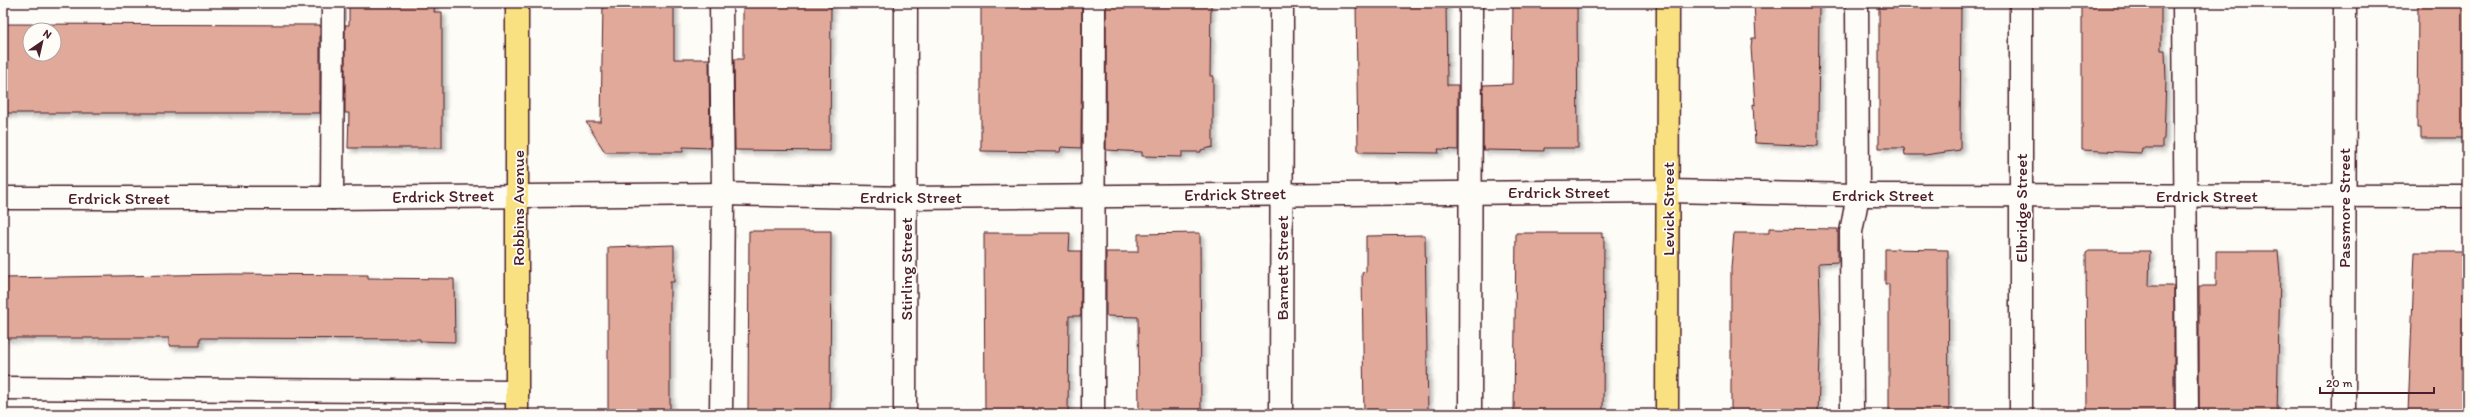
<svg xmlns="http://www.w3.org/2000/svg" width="2470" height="417" font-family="Itim,sans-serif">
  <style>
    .building { fill: #e1a999; stroke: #4a1f2b; fill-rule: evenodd; filter: url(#shadow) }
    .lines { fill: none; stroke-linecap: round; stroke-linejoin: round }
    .service-casing { stroke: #4a1f2b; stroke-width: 25 }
    .minor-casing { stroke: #4a1f2b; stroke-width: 25 }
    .trunk-casing { stroke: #4a1f2b; stroke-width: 25 }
    .service { stroke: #fdfcf7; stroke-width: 22 }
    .minor { stroke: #fdfcf7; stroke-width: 22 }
    .trunk { stroke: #f9e181; stroke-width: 22 }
    .labels { text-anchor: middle; stroke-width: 3.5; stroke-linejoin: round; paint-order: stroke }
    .street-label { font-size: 17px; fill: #4a1f2b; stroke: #fdfcf7 }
  </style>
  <defs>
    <filter id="shadow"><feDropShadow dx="3.5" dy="3.5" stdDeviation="2" flood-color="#0004"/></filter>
  </defs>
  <rect width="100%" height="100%" fill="#fdfcf7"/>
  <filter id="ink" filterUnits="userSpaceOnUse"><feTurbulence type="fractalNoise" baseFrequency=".025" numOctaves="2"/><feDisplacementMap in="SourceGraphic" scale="8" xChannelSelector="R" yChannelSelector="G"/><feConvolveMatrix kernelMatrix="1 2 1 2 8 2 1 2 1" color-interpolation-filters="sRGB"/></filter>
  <g filter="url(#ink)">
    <g class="building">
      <path d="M349 3H435L434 12H442V148H348L349 113H345V25H349Z"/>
      <path d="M603 3H674V59H709L710 148 683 147V152H605L586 122H601Z"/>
      <path d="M743 3H831L830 151 735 150 734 59H743Z"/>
      <path d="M981 3H1082L1081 148 1061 147 1060 152 981 151Z"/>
      <path d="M1106 3H1211L1210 76H1213V147L1201 150V152H1182V157L1142 156V152L1106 150Z"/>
      <path d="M1356 3H1446L1447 85H1458V150L1438 149 1439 153 1358 152Z"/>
      <path d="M1513 3H1577L1578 148H1544V151L1483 150V85L1512 84Z"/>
      <path d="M1754 3H1819L1818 146 1755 143 1753 104 1755 105 1751 47 1752 38H1756Z"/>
      <path d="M1879 3H1961L1960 150 1925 155H1905L1904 148H1879Z"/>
      <path d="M2082 3H2161V50H2165L2166 80 2164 139 2162 140V148H2142L2141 153 2082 150Z"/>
      <path d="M2418 3H2467V138H2421V128H2417Z"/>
      <path d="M3 24 320 25V113H3ZM30 30H54V54H30Z"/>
      <path d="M1769 228 1838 229V262L1819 263 1821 328 1818 414H1731V268L1734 233H1769Z"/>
      <path d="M749 231H831L830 414H748Z"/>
      <path d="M984 233H1070L1069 251H1081V316H1069L1068 414H985Z"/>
      <path d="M1200 233 1201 414H1139L1138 317 1106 316V252H1138V234Z"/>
      <path d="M1516 233H1602V238L1604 237 1603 414H1514Z"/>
      <path d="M1425 235 1428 414H1364L1362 273 1366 272V236Z"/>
      <path d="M674 245V282H670V414H608V247Z"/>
      <path d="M1885 249 1948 250 1949 414H1889V284H1885Z"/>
      <path d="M2089 251H2150L2149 286H2174V414H2087L2086 253Z"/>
      <path d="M2216 251H2278L2280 273 2277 414H2199V286H2216Z"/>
      <path d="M2415 252H2467V414L2408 412Z"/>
      <path d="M230 274 368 275V278L454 279 455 342 420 341V339L200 338V346H169V338H3V278Z"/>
    </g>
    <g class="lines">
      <defs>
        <g id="service">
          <path d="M721 3 723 194 721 414"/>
          <path d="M2184 3 2187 414"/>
          <path d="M332 198 333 3"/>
          <path d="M3 388 517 392"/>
          <path d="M1093 414 1094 3"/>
          <path d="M1470 414 1471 3"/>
          <path d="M1852 414 1851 232 1858 195 1857 3"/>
        </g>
        <g id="minor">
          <path d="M3 198H332L723 194 906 198 1668 191 1858 195 2467 196"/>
          <path d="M905 414 906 3"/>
          <path d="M1281 414 1282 3"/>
          <path d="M2021 414V3"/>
          <path d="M2344 414 2345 3"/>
        </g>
        <g id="trunk">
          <path d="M517 414V3"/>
          <path d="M1667 414 1668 3"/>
        </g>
      </defs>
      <use href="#service" class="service-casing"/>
      <use href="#minor" class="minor-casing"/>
      <use href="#trunk" class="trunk-casing"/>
      <use href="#service" class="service"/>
      <use href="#minor" class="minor"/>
      <use href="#trunk" class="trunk"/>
    </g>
  </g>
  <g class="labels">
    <g class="street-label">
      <text x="1559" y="198">Erdrick Street</text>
      <text transform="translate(1235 194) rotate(-1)" y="6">Erdrick Street</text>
      <text x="1883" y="201">Erdrick Street</text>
      <text transform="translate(443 196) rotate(-1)" y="6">Erdrick Street</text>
      <text x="2207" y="202">Erdrick Street</text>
      <text x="911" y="203">Erdrick Street</text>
      <text x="119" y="204">Erdrick Street</text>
      <text transform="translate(518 208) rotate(-90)" y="6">Robbins Avenue</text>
      <text transform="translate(2021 208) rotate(-90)" y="6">Elbridge Street</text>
      <text transform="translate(2344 208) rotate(-90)" y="6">Passmore Street</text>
      <text transform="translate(1668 209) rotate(-90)" y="6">Levick Street</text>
      <text transform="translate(1282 268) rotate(-90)" y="6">Barnett Street</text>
      <text transform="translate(906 269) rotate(-90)" y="6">Stirling Street</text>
    </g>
  </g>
  <rect width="2470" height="417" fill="none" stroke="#fdfcf7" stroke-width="16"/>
  <rect x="8" y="8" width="2454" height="401" fill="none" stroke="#4a1f2b" stroke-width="1.5" filter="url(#ink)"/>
  <g transform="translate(42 42) rotate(34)"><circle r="19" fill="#fdfcf7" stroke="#b5a4a5"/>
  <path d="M0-3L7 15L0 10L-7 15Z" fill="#4a1f2b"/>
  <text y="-6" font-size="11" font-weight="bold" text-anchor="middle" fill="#4a1f2b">N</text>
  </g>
  <path d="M2320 387v6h114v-6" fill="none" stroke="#4a1f2b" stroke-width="2"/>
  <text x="2326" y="387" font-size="12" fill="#4a1f2b" stroke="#fdfcf7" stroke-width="3" paint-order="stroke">20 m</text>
</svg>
